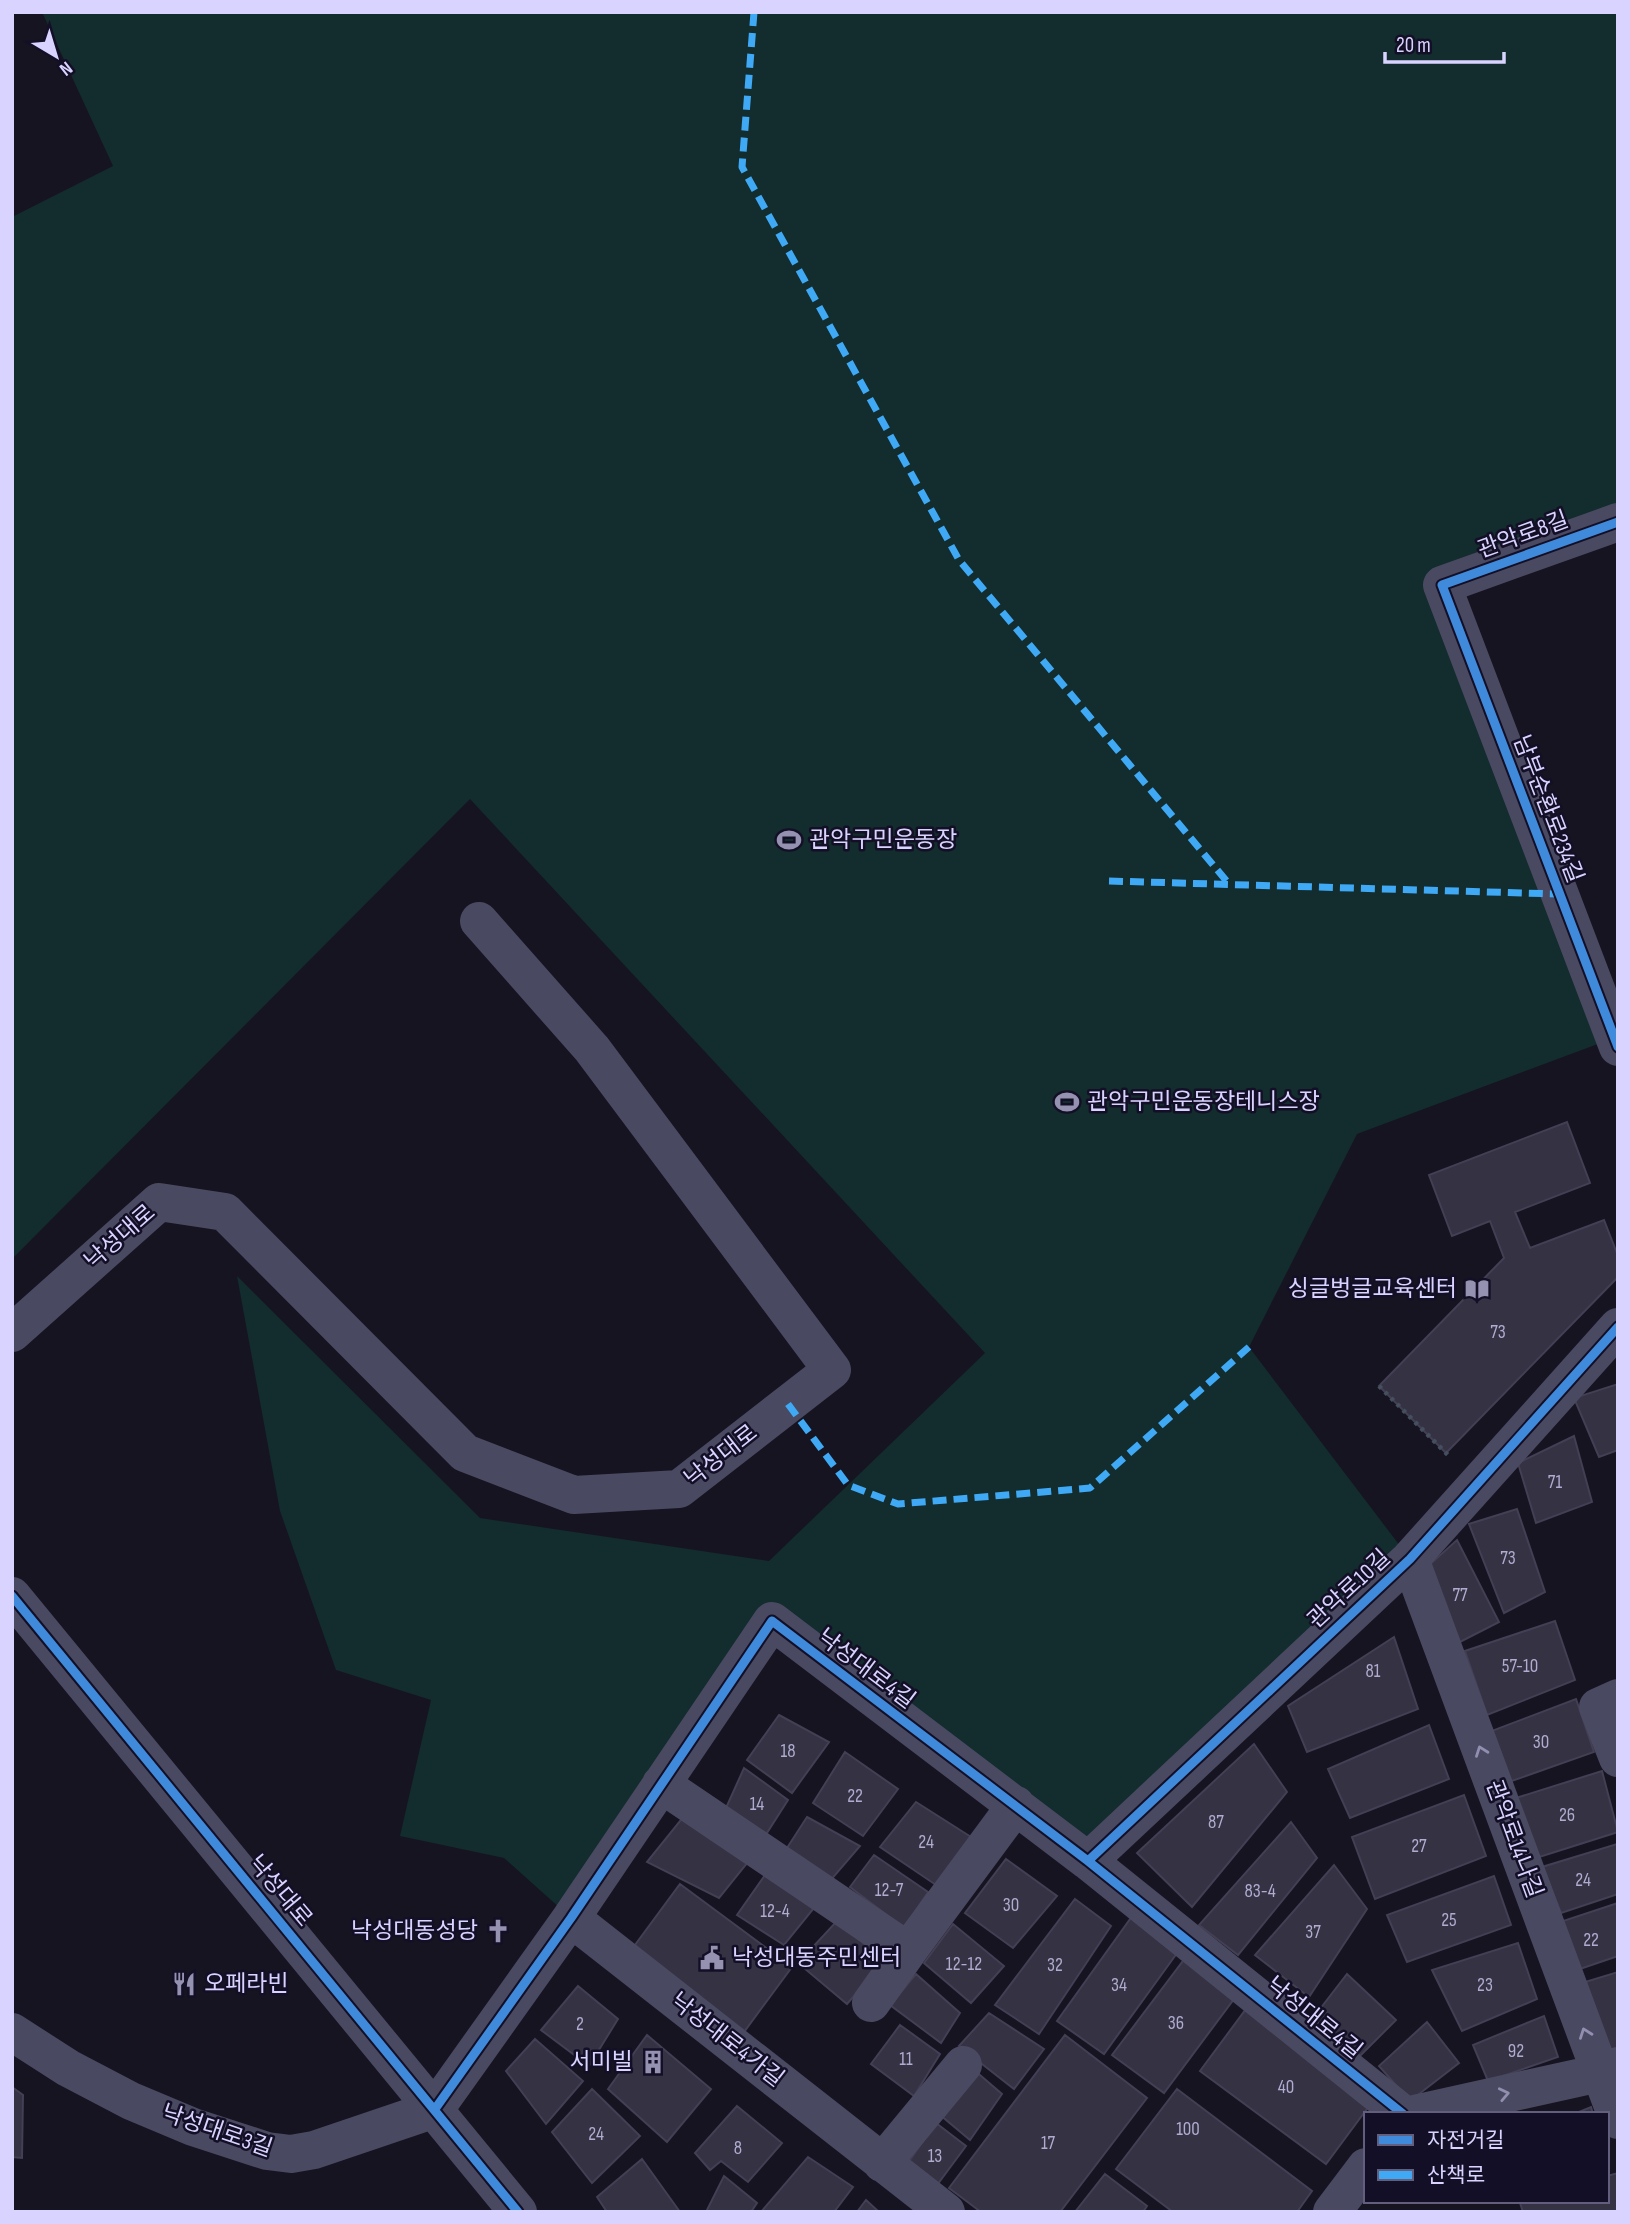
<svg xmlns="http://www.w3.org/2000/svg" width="1630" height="2224" font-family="'Sofia Sans Condensed','Noto Sans KR',sans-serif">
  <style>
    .green { fill: #132c2d }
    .building { fill: #343243; stroke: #433f54; stroke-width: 2 }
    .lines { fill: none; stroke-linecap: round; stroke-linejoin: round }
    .path { stroke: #44505f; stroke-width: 4.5; stroke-dasharray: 3.5 5; stroke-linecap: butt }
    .minor { stroke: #4a4962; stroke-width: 38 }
    .quiet { stroke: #3fa9f5; stroke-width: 7; stroke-dasharray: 14 7; stroke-linecap: butt }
    .cycleway-casing { stroke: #130f26; stroke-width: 13 }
    .cycleway { stroke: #408adc; stroke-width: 9 }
    .oneway { stroke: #928eb0 }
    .labels { text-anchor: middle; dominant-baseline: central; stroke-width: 5; stroke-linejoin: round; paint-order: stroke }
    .number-label { font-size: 19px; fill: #b0acd0 }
    .street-label { font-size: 23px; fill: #d9d4ff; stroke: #130f26 }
    .poi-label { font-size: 23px; fill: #d9d4ff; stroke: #130f26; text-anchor: start }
  </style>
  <rect width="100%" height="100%" fill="#161421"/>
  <path class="green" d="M42,12H1618V522L1442,586L1614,1038L1357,1134L1249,1347L1410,1559L1088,1861L772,1622L571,1918L504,1858L400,1836L431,1700L336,1670L280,1511L237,1276L480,1518L769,1561L985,1353L470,799L12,1259V217L113,166Z"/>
  <path class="building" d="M1567,1122L1590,1183L1515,1212L1530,1248L1604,1220L1618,1256V1277L1446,1453L1379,1386L1504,1258L1490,1221L1452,1236L1429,1175Z
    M1618,1384V1450L1599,1457L1574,1398Z
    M1574,1436L1592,1502L1536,1523L1518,1463Z
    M1517,1509L1545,1592L1504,1613L1469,1524Z
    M1457,1540L1499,1622L1452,1646L1427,1567Z
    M1555,1621L1575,1680L1487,1715L1465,1651Z
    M1394,1637L1418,1709L1307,1752L1288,1706Z
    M1576,1699L1594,1752L1506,1783L1489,1732Z
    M779,1715L829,1742L792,1793L747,1760Z
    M1429,1725L1449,1779L1350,1818L1328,1769Z
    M1254,1744L1287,1792L1192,1907L1137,1853Z
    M845,1752L898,1789L863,1836L813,1803Z
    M744,1768L788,1800L765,1836L726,1808Z
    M1602,1771L1618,1832L1533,1859L1516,1798Z
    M1464,1795L1486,1856L1375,1899L1352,1837Z
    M916,1802L971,1837L936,1885L880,1847Z
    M684,1816L748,1862L719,1898L647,1862Z
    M807,1817L860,1846L830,1881L787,1848Z
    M1291,1822L1317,1858L1238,1955L1199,1925Z
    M1617,1844L1618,1894L1561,1913L1542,1867Z
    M874,1855L928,1892L904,1928L850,1887Z
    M1006,1859L1057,1896L1013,1948L965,1913Z
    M1334,1865L1367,1909L1309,1997L1255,1955Z
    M765,1875L814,1908L784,1945L737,1915Z
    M1494,1876L1511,1925L1407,1962L1387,1915Z
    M680,1884L792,1967L744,2032L632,1949Z
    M1075,1899L1111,1926L1039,2034L995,2005Z
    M1618,1903V1956L1577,1970L1557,1923Z
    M1133,1915L1180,1949L1104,2054L1057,2021Z
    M836,1922L885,1960L847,2004L798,1963Z
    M953,1924L1004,1966L971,2003L924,1963Z
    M1518,1943L1537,1999L1462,2031L1432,1970Z
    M1189,1953L1240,1991L1164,2093L1112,2055Z
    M1618,1972V2053L1604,2058L1582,1983Z
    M916,1974L960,2013L941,2043L890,2005Z
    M1347,1974L1396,2020L1360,2056L1313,2018Z
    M578,1986L618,2019L589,2066L541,2030Z
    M1246,2009L1372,2102L1326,2164L1200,2071Z
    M989,2013L1044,2049L1014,2089L959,2046Z
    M1544,2016L1558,2057L1488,2081L1473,2045Z
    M1427,2022L1459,2063L1410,2101L1379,2066Z
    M900,2025L940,2054L914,2096L871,2064Z
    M647,2035L711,2089L667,2142L608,2089Z
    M1065,2035L1147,2098L1060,2212H981L949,2188Z
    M535,2039L583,2081L546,2124L506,2071Z
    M973,2069L1002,2094L970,2140L939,2114Z
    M12,2087L23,2095L22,2158L12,2157Z
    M592,2089L640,2136L592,2183L552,2132Z
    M1177,2089L1312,2191L1297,2212H1173L1116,2169Z
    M737,2106L782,2143L748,2182L721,2161L710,2170L695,2153Z
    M1591,2107L1593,2114H1574Z
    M936,2123L966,2146L934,2189L905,2167Z
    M808,2157L853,2187L834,2212H761Z
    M642,2159L680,2212H607L597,2197Z
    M1618,2173V2212H1523L1520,2203L1527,2201H1607V2176Z
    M1105,2174L1147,2206L1143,2212H1075Z
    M724,2176L757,2203L751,2212H706Z
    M866,2200L879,2212H857Z"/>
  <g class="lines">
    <path class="path" d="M1379,1386L1450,1457"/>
    <path class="minor" d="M1618,522L1442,585L1618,1047
      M12,1333L159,1202L225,1212L465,1453L574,1495L679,1489L832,1370L592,1049L479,921
      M1410,1559L1618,2120
      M12,1596L518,2212
      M1618,1698L1598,1707L1618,1758
      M661,1784L908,1951L1016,1805
      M1088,1861L1410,1559L1618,1327
      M571,1918L946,2212
      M871,2003L908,1951
      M12,2032L68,2068L131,2101L193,2127L267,2151L291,2154L314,2150L435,2109
      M435,2109L571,1918L772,1621L1088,1861L1403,2114
      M1414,2114L1600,2073L1618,2066
      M882,2163L963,2065
      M1332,2212L1366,2167"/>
    <path class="quiet" d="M754,12L742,167L959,560L1229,884
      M1109,881L1559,894
      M788,1404L848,1485L898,1504L1090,1488L1249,1347"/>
    <g class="cycleway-casing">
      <path id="cycleway" d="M1618,522L1442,585L1618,1047
        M12,1596L518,2212
        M1088,1861L1410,1559L1618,1327
        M435,2109L571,1918L772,1621L1088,1861L1403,2114"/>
    </g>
    <use href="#cycleway" class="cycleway"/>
  </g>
  <defs><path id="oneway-chevron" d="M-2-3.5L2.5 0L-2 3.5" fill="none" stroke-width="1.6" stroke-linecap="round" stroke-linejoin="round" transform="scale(1.75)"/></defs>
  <g class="oneway">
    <use href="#oneway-chevron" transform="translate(1481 1751) rotate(-110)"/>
    <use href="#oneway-chevron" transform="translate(1585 2033) rotate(-110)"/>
    <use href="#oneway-chevron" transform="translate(1504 2094) rotate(-12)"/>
  </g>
  <defs>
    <g id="stadium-bare" transform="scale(1.89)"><path d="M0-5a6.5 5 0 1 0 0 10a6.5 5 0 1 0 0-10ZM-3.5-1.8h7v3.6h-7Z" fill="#9591b1" stroke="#130f26" stroke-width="2.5" paint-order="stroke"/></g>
    <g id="library-bare" transform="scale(1.89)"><path d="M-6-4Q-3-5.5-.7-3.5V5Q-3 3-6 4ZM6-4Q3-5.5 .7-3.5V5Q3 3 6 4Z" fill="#9591b1" stroke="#130f26" stroke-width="2.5" paint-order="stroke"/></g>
    <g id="church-bare" transform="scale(1.89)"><path d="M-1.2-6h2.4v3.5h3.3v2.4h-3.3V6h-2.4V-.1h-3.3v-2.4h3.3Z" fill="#9591b1" stroke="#130f26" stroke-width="2.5" paint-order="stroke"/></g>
    <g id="civic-bare" transform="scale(1.89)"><path d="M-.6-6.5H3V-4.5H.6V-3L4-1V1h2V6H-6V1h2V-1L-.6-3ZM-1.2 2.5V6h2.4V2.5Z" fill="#9591b1" stroke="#130f26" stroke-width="2.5" paint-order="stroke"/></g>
    <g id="restaurant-bare" transform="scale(1.89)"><path d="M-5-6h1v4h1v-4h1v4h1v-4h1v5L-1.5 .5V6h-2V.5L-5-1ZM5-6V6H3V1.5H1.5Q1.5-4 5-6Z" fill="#9591b1" stroke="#130f26" stroke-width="2.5" paint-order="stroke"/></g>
    <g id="building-bare" transform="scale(1.89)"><path d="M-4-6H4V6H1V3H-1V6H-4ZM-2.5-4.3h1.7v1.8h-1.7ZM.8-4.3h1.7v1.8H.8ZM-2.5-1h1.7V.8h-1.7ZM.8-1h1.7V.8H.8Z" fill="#9591b1" stroke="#130f26" stroke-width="2.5" paint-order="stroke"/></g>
  </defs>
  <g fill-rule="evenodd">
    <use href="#stadium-bare" x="789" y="840"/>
    <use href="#stadium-bare" x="1067" y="1102"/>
    <use href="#library-bare" x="1477" y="1289"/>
    <use href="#church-bare" x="498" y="1931"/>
    <use href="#civic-bare" x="712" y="1958"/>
    <use href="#restaurant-bare" x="184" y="1984"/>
    <use href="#building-bare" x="653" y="2062"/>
  </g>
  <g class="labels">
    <g class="number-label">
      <text x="1498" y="1332">73</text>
      <text x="1555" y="1482">71</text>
      <text x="1508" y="1558">73</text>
      <text x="1460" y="1595">77</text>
      <text x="1520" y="1666">57-10</text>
      <text x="1373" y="1671">81</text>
      <text x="1541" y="1742">30</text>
      <text x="788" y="1751">18</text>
      <text x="855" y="1796">22</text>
      <text x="757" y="1804">14</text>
      <text x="1567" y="1815">26</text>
      <text x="1216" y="1822">87</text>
      <text x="926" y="1842">24</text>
      <text x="1419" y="1846">27</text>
      <text x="1583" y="1880">24</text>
      <text x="889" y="1890">12-7</text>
      <text x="1260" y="1891">83-4</text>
      <text x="1011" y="1905">30</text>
      <text x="775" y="1911">12-4</text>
      <text x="1449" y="1920">25</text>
      <text x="1313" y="1932">37</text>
      <text x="1591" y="1940">22</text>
      <text x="964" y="1964">12-12</text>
      <text x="1055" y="1965">32</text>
      <text x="1119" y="1985">34</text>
      <text x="1485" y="1985">23</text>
      <text x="1176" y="2023">36</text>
      <text x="580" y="2024">2</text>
      <text x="1516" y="2051">92</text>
      <text x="906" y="2059">11</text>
      <text x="1286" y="2087">40</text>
      <text x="1188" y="2129">100</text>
      <text x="596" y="2134">24</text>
      <text x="1048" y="2143">17</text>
      <text x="738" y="2148">8</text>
      <text x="935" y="2156">13</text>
    </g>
    <g class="street-label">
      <text transform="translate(1523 535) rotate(-20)">관악로8길</text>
      <text transform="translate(1548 809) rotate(69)">남부순환로234길</text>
      <text transform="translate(120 1237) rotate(-41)">낙성대로</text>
      <text transform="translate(721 1456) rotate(-38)">낙성대로</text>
      <text transform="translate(1349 1589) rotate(-43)">관악로10길</text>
      <text transform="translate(866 1669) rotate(37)">낙성대로4길</text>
      <text transform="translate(1514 1839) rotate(70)">관악로14나길</text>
      <text transform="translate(280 1891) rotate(50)">낙성대로</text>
      <text transform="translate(1314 2018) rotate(39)">낙성대로4길</text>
      <text transform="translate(727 2040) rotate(38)">낙성대로4가길</text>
      <text transform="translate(217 2131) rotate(19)">낙성대로3길</text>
    </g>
    <g class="poi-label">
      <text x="809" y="840">관악구민운동장</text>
      <text x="1087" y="1102">관악구민운동장테니스장</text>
      <text x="1457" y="1289" text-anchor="end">싱글벙글교육센터</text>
      <text x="478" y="1931" text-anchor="end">낙성대동성당</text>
      <text x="732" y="1958">낙성대동주민센터</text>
      <text x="204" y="1984">오페라빈</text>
      <text x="633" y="2062" text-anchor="end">서미빌</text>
    </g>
  </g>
  <rect width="1630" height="2224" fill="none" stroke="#d9d4ff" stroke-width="28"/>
  <rect x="1364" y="2112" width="245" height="91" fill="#130f26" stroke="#625e7d" stroke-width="2"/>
  <rect x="1378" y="2135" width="35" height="10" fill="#408adc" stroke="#625e7d" stroke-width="2"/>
  <text x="1427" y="2147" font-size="21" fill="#d9d4ff">자전거길</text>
  <rect x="1378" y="2170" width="35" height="10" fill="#3fa9f5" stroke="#625e7d" stroke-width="2"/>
  <text x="1427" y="2182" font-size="21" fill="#d9d4ff">산책로</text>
  <g transform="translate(56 56) rotate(142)" stroke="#130f26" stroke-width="5" paint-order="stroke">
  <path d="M0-5L12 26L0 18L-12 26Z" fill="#d9d4ff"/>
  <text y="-10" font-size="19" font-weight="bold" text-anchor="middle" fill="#d9d4ff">N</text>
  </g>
  <path d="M1385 52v10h119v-10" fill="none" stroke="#d9d4ff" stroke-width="3.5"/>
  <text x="1396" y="52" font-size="21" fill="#d9d4ff" stroke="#130f26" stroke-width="5" paint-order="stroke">20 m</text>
</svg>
